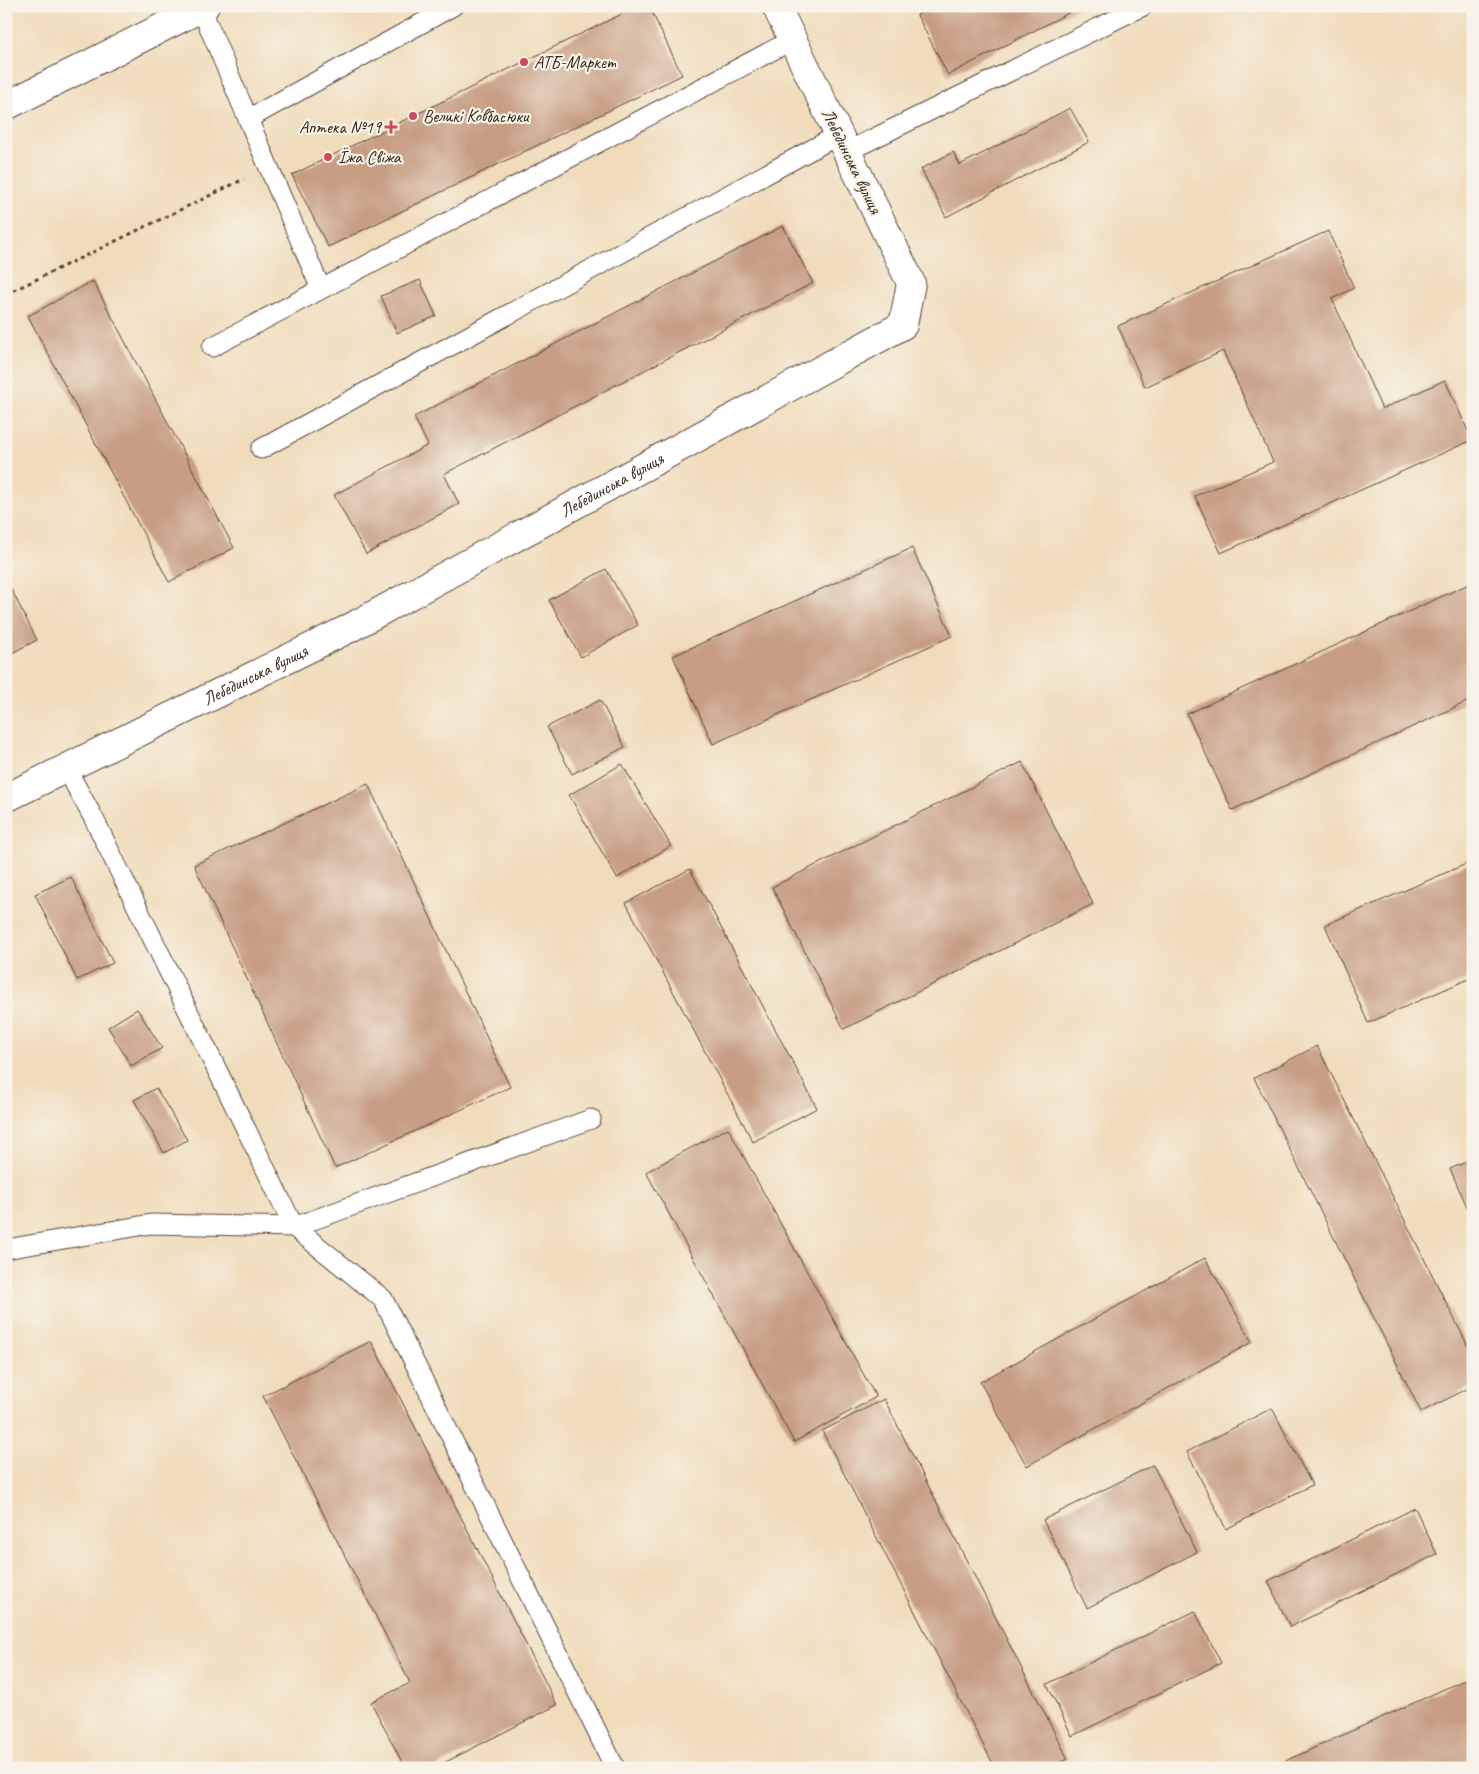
<svg xmlns="http://www.w3.org/2000/svg" width="1479" height="1774" font-family="Caveat,sans-serif">
  <style>
    .building { fill: #c79e83 }
    .lines { fill: none; stroke-linecap: round; stroke-linejoin: round }
    .service-casing { stroke: #564536; stroke-width: 21 }
    .minor-casing { stroke: #564536; stroke-width: 30 }
    .secondary-casing { stroke: #564536; stroke-width: 30 }
    .path { stroke: #564536; stroke-width: 3; stroke-dasharray: 4 4; stroke-linecap: butt }
    .service { stroke: #fff; stroke-width: 19 }
    .minor { stroke: #fff; stroke-width: 28 }
    .secondary { stroke: #fff; stroke-width: 28 }
    .poi-dot { fill: #d1495b; stroke: #f7f3e8; stroke-width: 2 }
    .labels { text-anchor: middle; dominant-baseline: central; stroke-width: 4.5; stroke-linejoin: round; paint-order: stroke }
    .poi-label { font-size: 18px; fill: #3b2a1e; stroke: #f7f3e8; text-anchor: start }
    .street-label { font-size: 18px; fill: #3b2a1e; stroke: #f7f3e8 }
  </style>
  <rect width="100%" height="100%" fill="#f7f3e8"/>
  <filter id="ink" filterUnits="userSpaceOnUse"><feTurbulence type="fractalNoise" baseFrequency=".02" numOctaves="2"/><feDisplacementMap in="SourceGraphic" scale="10" xChannelSelector="R" yChannelSelector="G"/><feConvolveMatrix kernelMatrix="1 2 1 2 8 2 1 2 1" color-interpolation-filters="sRGB"/></filter>
  <filter id="wash" filterUnits="userSpaceOnUse"><feTurbulence type="fractalNoise" baseFrequency=".0096" numOctaves="4" result="noise"/><feDisplacementMap in="SourceGraphic" scale="20" xChannelSelector="R" yChannelSelector="G"/><feGaussianBlur stdDeviation="1.12" result="paint"/><feColorMatrix in="noise" values="0 0 0 0 0 0 0 0 0 0 0 0 0 0 0 0 0 1.4 0 .05"/><feComposite in="paint" operator="in"/></filter>
  <g filter="url(#wash)">
    <rect width="100%" height="100%" fill="#f0dcbb"/>
    <g id="blocks">
      <path class="building" d="M638,6H649L682,75L328,247L292,175Z
        M934,6H1082L948,75L917,15Z
        M1070,108L1089,142L946,217L921,169L953,152L960,165Z
        M783,226L813,283L444,474L459,504L366,554L334,495L428,445L414,417Z
        M1328,231L1354,288L1332,299L1382,409L1445,380L1472,440L1221,553L1195,496L1273,462L1223,351L1145,387L1118,326Z
        M420,280L436,316L397,333L381,296Z
        M93,281L234,548L169,582L28,316Z
        M912,548L952,636L713,744L673,656Z
        M606,569L638,625L581,657L549,600Z
        M6,579L37,640L6,656Z
        M1473,582V699L1232,810L1187,714Z
        M600,700L625,747L572,774L547,727Z
        M1022,762L1093,904L844,1029L772,887Z
        M622,764L671,846L617,878L569,795Z
        M368,784L510,1087L335,1168L194,865Z
        M1473,861V977L1368,1023L1325,925Z
        M690,869L817,1108L753,1142L626,903Z
        M71,877L113,963L77,980L35,894Z
        M137,1009L162,1048L131,1066L108,1027Z
        M1317,1046L1473,1356V1386L1421,1412L1254,1078Z
        M156,1088L187,1140L164,1153L134,1100Z
        M728,1128L876,1397L794,1442L646,1172Z
        M1473,1159V1220L1450,1169Z
        M1205,1258L1252,1342L1027,1466L980,1382Z
        M371,1341L557,1705L434,1768H405L371,1702L410,1683L263,1396Z
        M884,1399L1068,1759L1050,1768H995L822,1431Z
        M1272,1408L1312,1485L1226,1529L1187,1452Z
        M1153,1465L1197,1552L1087,1608L1043,1520Z
        M1415,1508L1437,1554L1290,1627L1268,1581Z
        M1195,1611L1221,1663L1072,1736L1047,1684Z
        M1473,1676V1768H1270Z"/>
    </g>
  </g>
  <g filter="url(#ink)">
    <use href="#blocks" fill-opacity="0" stroke="#564536" stroke-width="1"/>
    <g class="lines">
      <g class="service-casing">
        <path id="service" d="M201,8L248,119L453,6
          M248,119L321,289
          M848,151L1143,6
          M212,347L792,40
          M261,449L840,134
          M66,768L94,819L294,1227L383,1299L615,1768
          M6,1249L151,1224L294,1227L591,1119"/>
      </g>
      <g class="minor-casing">
        <g id="minor">
          <path id="s1" d="M6,798L348,629L903,325L911,283L776,6"/>
        </g>
      </g>
      <g class="secondary-casing">
        <path id="secondary" d="M6,106L205,6"/>
      </g>
      <path class="path" d="M6,294L244,179"/>
      <use href="#service" class="service"/>
      <use href="#minor" class="minor"/>
      <use href="#secondary" class="secondary"/>
    </g>
  </g>
  <g class="poi-dot">
    <circle cx="524" cy="62" r="5"/>
    <circle cx="413" cy="116" r="5"/>
    <path d="M388.5 119.5h5v5h5v5h-5v5h-5v-5h-5v-5h5z"/>
    <circle cx="328" cy="157" r="5"/>
  </g>
  <g class="labels">
    <g class="poi-label">
      <text x="534" y="62">АТБ-Маркет</text>
      <text x="423" y="116">Великі Ковбасюки</text>
      <text x="381" y="127" text-anchor="end">Аптека №19</text>
      <text x="338" y="157">Їжа Свіжа</text>
    </g>
    <g class="street-label">
      <text transform="translate(852 161) rotate(64)">Лебединська вулиця</text>
      <text stroke="none"><textPath href="#s1" startOffset="682">Лебединська вулиця</textPath></text>
      <text stroke="none"><textPath href="#s1" startOffset="278">Лебединська вулиця</textPath></text>
    </g>
  </g>
  <rect width="1479" height="1774" fill="none" stroke="#f7f3e8" stroke-width="25"/>
</svg>
